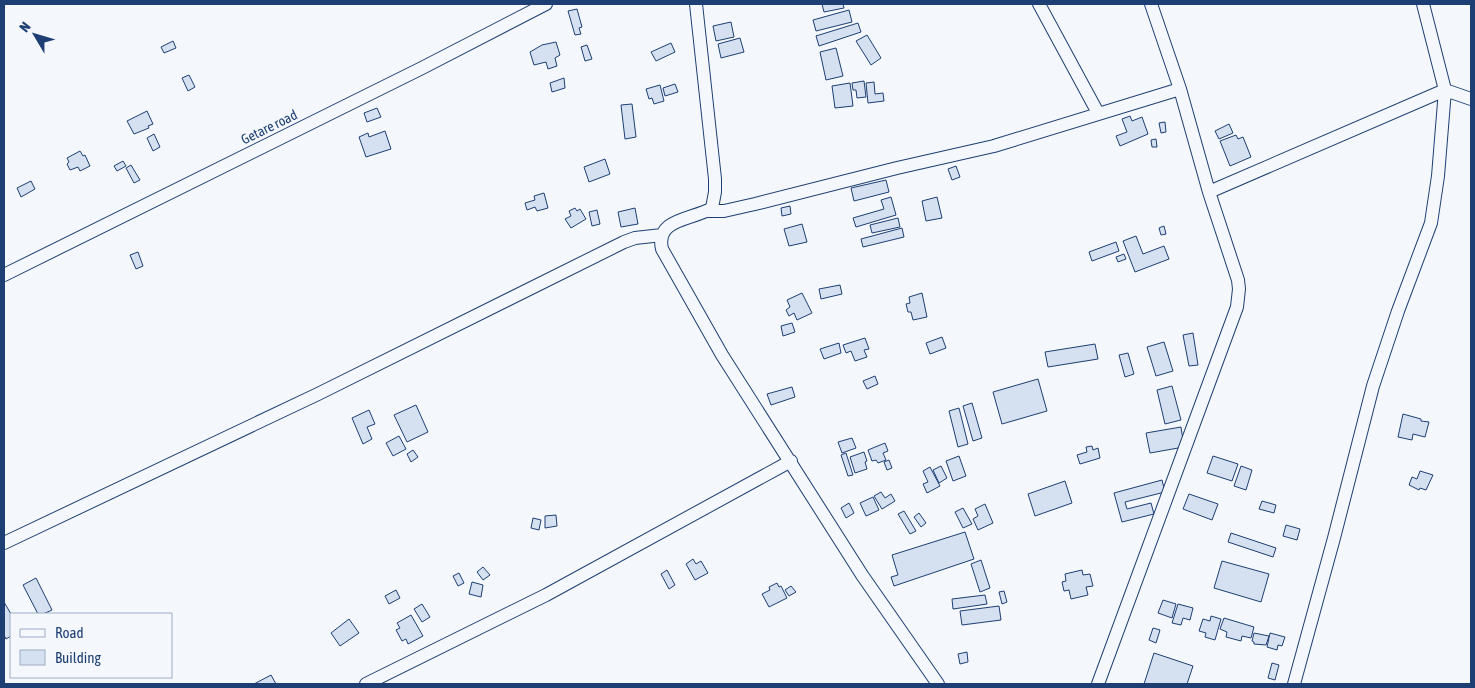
<svg xmlns="http://www.w3.org/2000/svg" width="1475" height="688" font-family="'Asap Condensed',sans-serif">
  <style>
    .building { fill: #d5e0f0; stroke: #1d3f73 }
    .lines { fill: none; stroke-linecap: round; stroke-linejoin: round }
    .minor-casing { stroke: #1d3f73; stroke-width: 14 }
    .minor { stroke: #f4f7fb; stroke-width: 12 }
    .labels { text-anchor: middle; dominant-baseline: central; stroke-width: 4; stroke-linejoin: round; paint-order: stroke }
    .street-label { font-size: 14px; fill: #1d3f73; stroke: #f4f7fb }
  </style>
  <rect width="100%" height="100%" fill="#f4f7fb"/>
  <path class="building" d="M822,4H843L844,8L824,12Z
    M577,9L582,27L579,28L581,34L575,35L568,11Z
    M849,10L852,22L816,31L813,20Z
    M731,22L734,37L716,41L713,26Z
    M858,23L861,32L819,46L816,36Z
    M867,35L881,58L871,65L856,41Z
    M740,38L744,52L721,58L718,44Z
    M173,41L176,48L164,53L161,47Z
    M556,42L560,55L555,58L557,66L548,69L546,62L534,65L530,52L542,45Z
    M671,43L675,52L656,61L651,52Z
    M587,45L592,59L585,61L581,47Z
    M836,48L843,76L826,80L820,52Z
    M189,75L195,87L188,91L182,78Z
    M564,78L565,88L552,92L550,83Z
    M864,81L866,97L857,98L856,90H853L852,83Z
    M874,82L875,94L883,93L884,101L868,103L866,83Z
    M850,83L853,106L835,108L832,86Z
    M675,84L678,92L665,96L663,88Z
    M660,85L664,101L654,104L652,98L649,99L646,89Z
    M632,104L636,137L625,139L621,105Z
    M377,108L381,117L367,122L364,113Z
    M147,111L153,124L148,126L149,128L134,134L127,121Z
    M1130,116L1132,121L1142,117L1148,134L1120,146L1116,136L1127,132L1122,119Z
    M1165,122L1166,132L1161,133L1159,123Z
    M1229,124L1233,133L1219,139L1215,131Z
    M385,131L391,149L366,157L359,137L368,133L369,137Z
    M154,134L160,147L153,151L147,138Z
    M1236,135L1238,139L1243,137L1251,157L1230,166L1220,141Z
    M1156,139L1157,147H1152L1151,140Z
    M80,151L83,156L85,155L90,166L80,171L78,167L70,170L67,164L69,162L67,158Z
    M605,159L610,174L589,182L584,167Z
    M123,161L126,166L117,171L114,166Z
    M131,165L140,180L134,183L126,168Z
    M956,166L960,177L952,180L948,169Z
    M886,180L889,192L854,201L851,188Z
    M31,181L35,189L21,197L17,188Z
    M544,193L548,208L537,211L535,207L527,210L525,203L535,200L534,196Z
    M891,197L896,215L856,227L853,218L884,209L881,200Z
    M937,197L942,218L926,221L922,201Z
    M790,206L791,214L782,216L781,208Z
    M575,208L577,211L580,209L586,219L571,228L565,219L571,216L569,211Z
    M635,208L638,224L621,227L618,212Z
    M597,210L600,224L592,226L589,212Z
    M898,218L900,227L872,233L870,225Z
    M802,224L807,242L789,246L784,229Z
    M1164,226L1166,234L1161,235L1159,228Z
    M902,228L904,237L863,247L861,239Z
    M1136,236L1143,254L1164,246L1169,259L1135,272L1123,241Z
    M1116,242L1119,251L1092,261L1089,252Z
    M138,252L143,266L136,269L130,255Z
    M1124,254L1126,259L1118,262L1116,257Z
    M840,285L842,294L821,299L819,289Z
    M802,293L812,313L797,320L794,313L789,316L786,310L790,307L787,300Z
    M922,293L927,317L913,320L911,312H908L906,304L910,303L909,297Z
    M792,323L795,332L783,336L781,326Z
    M1193,333L1198,365L1189,366L1183,335Z
    M942,337L946,348L930,354L926,343Z
    M865,338L869,349L864,350L867,357L855,361L851,351L846,353L843,345Z
    M1164,342L1173,371L1156,376L1147,347Z
    M839,343L841,353L824,359L820,349Z
    M1095,344L1098,359L1048,367L1045,352Z
    M1128,353L1134,374L1125,377L1119,355Z
    M875,376L878,384L867,389L863,381Z
    M1038,379L1047,411L1002,424L993,392Z
    M1172,386L1181,420L1165,424L1157,390Z
    M792,387L795,397L771,405L767,394Z
    M972,403L982,438L973,441L963,406Z
    M416,405L428,432L407,442L394,415Z
    M959,408L968,444L958,447L949,411Z
    M369,410L375,424L367,427L372,439L363,444L352,418Z
    M1403,414L1421,419V421L1429,422L1425,437L1413,434L1412,440L1398,437Z
    M1181,427L1184,447L1150,453L1146,433Z
    M399,436L406,449L393,456L386,443Z
    M852,438L856,448L842,453L838,442Z
    M885,443L888,451L883,453L886,460L878,463L876,460L872,461L868,450Z
    M1092,446L1093,450L1098,448L1100,458L1080,464L1077,455L1087,452L1086,447Z
    M413,450L418,457L411,462L407,454Z
    M864,452L867,461L865,462L867,469L855,473L850,457Z
    M846,453L853,475L848,476L841,455Z
    M959,456L966,476L953,481L946,461Z
    M1213,456L1238,464L1232,481L1207,473Z
    M889,460L892,468L887,470L884,462Z
    M941,466L947,478L939,483L933,470Z
    M1241,466L1252,470L1246,490L1234,486Z
    M930,467L940,486L927,493L923,484L928,482L923,471Z
    M1420,471L1433,475L1426,490L1420,488L1419,490L1409,485L1412,477L1417,479Z
    M1162,480L1165,492L1125,502L1127,509L1151,503L1154,514L1122,522L1114,493Z
    M1065,481L1072,503L1035,516L1028,494Z
    M881,492L885,498L891,494L895,501L882,509L874,496Z
    M1189,494L1218,504L1212,520L1183,509Z
    M873,497L879,510L866,516L860,503Z
    M1262,501L1276,505L1274,513L1259,509Z
    M849,503L854,513L846,518L841,508Z
    M985,504L993,523L978,530L973,519L978,516L975,509Z
    M963,508L972,524L963,528L955,512Z
    M904,511L916,531L910,534L898,514Z
    M919,513L926,523L921,527L914,517Z
    M556,515L557,526L545,528V516Z
    M533,518L541,520L539,530L531,528Z
    M1286,525L1300,529L1297,540L1283,536Z
    M965,532L974,559L894,586L891,577L898,575L892,555Z
    M1231,533L1276,548L1273,557L1228,542Z
    M693,559L696,564L701,561L708,573L695,580L686,564Z
    M981,560L990,588L980,592L971,564Z
    M1222,561L1269,574L1261,602L1214,588Z
    M483,567L490,575L483,580L477,572Z
    M667,570L675,585L669,589L661,574Z
    M1082,570L1083,575L1090,574L1093,586L1086,587L1088,595L1071,599L1069,590L1064,591L1062,582L1066,581L1065,574Z
    M459,573L464,583L458,586L453,576Z
    M36,578L52,610L43,614H38L23,585Z
    M472,582L483,585L481,597L469,594Z
    M777,583L779,587L781,586L787,598L769,607L762,594L770,590L769,587Z
    M791,586L796,592L789,596L785,590Z
    M396,590L400,598L389,604L385,596Z
    M1004,591L1007,602L1002,604L999,592Z
    M985,595L987,604L953,609L952,599Z
    M1163,600L1176,604L1172,618L1158,613Z
    M4,602L11,614V636L6,639L4,635Z
    M422,604L430,617L422,622L414,609Z
    M1178,604L1193,608L1190,620L1183,618L1181,625L1172,623Z
    M999,606L1001,620L962,625L960,611Z
    M411,615L423,636L408,644L406,639L402,641L396,630L400,628L397,623Z
    M1211,616L1221,619L1215,640L1205,637L1206,633L1199,631L1203,619L1210,621Z
    M1224,618L1254,627L1251,638L1242,636L1241,641L1226,637L1227,632L1220,629Z
    M349,619L359,633L340,646L331,633Z
    M1153,628L1160,630L1156,643L1149,640Z
    M1254,633L1269,636L1266,645L1254,644V642L1252,641Z
    M1270,633L1285,637L1282,646L1278,645L1277,650L1267,647Z
    M967,652L968,662L960,664L958,654Z
    M1154,653L1193,666L1187,684H1144Z
    M1272,663L1279,665L1275,680L1268,678Z
    M271,675L276,684H254Z"/>
  <g class="lines">
    <g class="minor-casing">
      <path id="minor" d="M696,4L715,179V192L712,208C693,220 655,218 662,249L722,355L862,575L938,684
        M1039,4L1098,113
        M1209,192L1445,90L1471,99
        M706,211H724L755,204L897,168L994,146L1180,89
        M4,275L422,68L546,4
        M4,543L318,394L624,242L635,238L662,235
        M366,684L546,595L791,461
        M1098,684L1237,307L1239,289L1238,280L1209,192L1180,89L1151,4
        M1294,684L1334,538L1373,386L1398,311L1431,223L1438,176L1445,90L1423,4"/>
    </g>
    <use href="#minor" class="minor"/>
  </g>
  <g class="labels">
    <g class="street-label">
      <text transform="translate(269 127) rotate(-26)">Getare road</text>
    </g>
  </g>
  <rect width="1475" height="688" fill="none" stroke="#1d3f73" stroke-width="10"/>
  <rect x="10" y="613" width="162" height="65" fill="#f4f7fb" stroke="#9eadc5"/>
  <rect x="20" y="629" width="25" height="8" fill="#f4f7fb" stroke="#9eadc5"/>
  <text x="55" y="638" font-size="15" fill="#1d3f73">Road</text>
  <rect x="20" y="650" width="25" height="15" fill="#d5e0f0" stroke="#9eadc5"/>
  <text x="55" y="663" font-size="15" fill="#1d3f73">Building</text>
  <g transform="translate(35 35) rotate(308)" stroke="#f4f7fb" stroke-width="4" paint-order="stroke">
  <path d="M0-4L9 19L0 12L-9 19Z" fill="#1d3f73"/>
  <text y="-8" font-size="14" font-weight="bold" text-anchor="middle" fill="#1d3f73">N</text>
  </g>
</svg>
